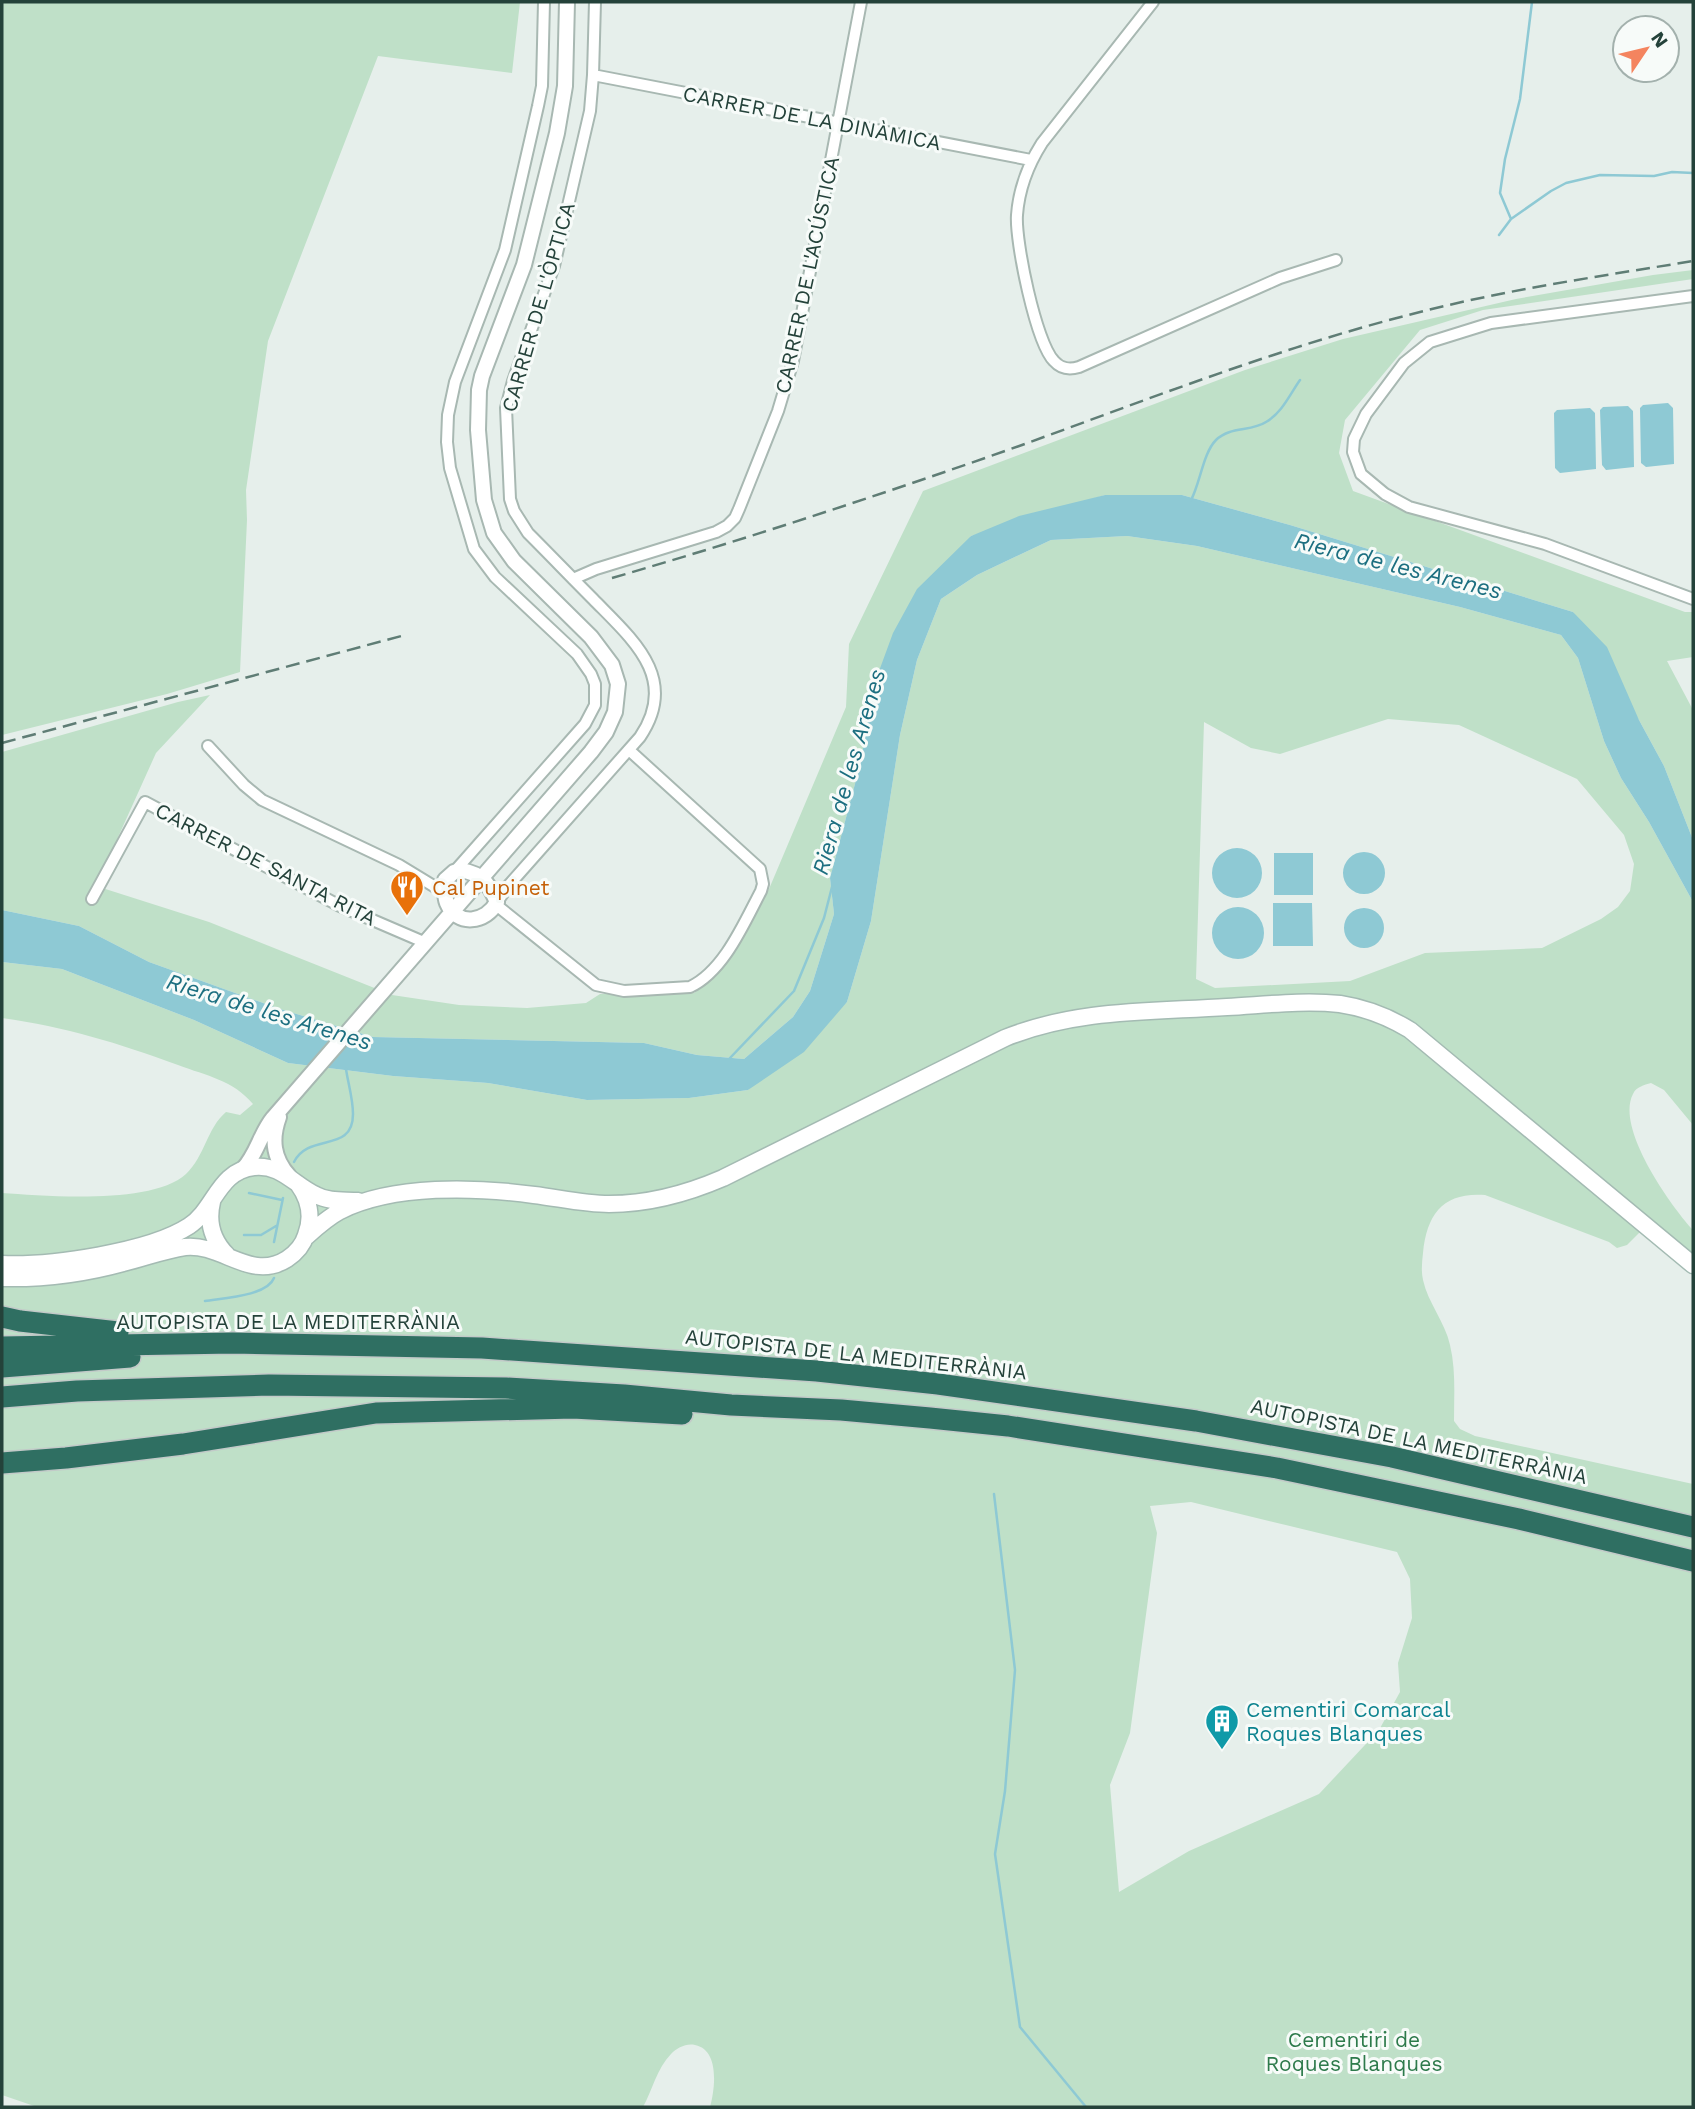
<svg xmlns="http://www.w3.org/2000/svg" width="1695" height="2109" font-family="'Work Sans',sans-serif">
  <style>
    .green { fill: #bfe0c8; fill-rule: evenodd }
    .water { fill: #8ec9d4 }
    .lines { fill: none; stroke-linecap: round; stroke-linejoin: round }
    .stream { stroke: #8ec9d4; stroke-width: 2.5 }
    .minor-casing { stroke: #a8b8b2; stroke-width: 14 }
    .tertiary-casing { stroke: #a8b8b2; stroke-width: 18 }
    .secondary-casing { stroke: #a4bbb3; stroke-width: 19 }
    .motorway-casing { stroke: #c2cac8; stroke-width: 24 }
    .minor { stroke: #fff; stroke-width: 10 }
    .tertiary { stroke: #fff; stroke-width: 14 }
    .secondary { stroke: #fff; stroke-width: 16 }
    .motorway { stroke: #2f6f62; stroke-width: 21 }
    .rail { stroke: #5f7d75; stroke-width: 2.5; stroke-dasharray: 14 7; stroke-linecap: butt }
    .labels { text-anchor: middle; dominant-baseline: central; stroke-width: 6; stroke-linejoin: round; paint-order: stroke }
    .street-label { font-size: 21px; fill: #24423a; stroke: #f7fbf9 }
    .food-label { font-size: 21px; fill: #c56008; stroke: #f7fbf9; text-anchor: start }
    .culture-label { font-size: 21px; fill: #0d838f; stroke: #f7fbf9; text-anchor: start }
    .park-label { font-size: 21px; fill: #2d7a4b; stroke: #f7fbf9 }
    .water-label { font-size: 23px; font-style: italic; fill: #1c6f80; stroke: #f7fbf9 }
  </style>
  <rect width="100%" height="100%" fill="#e6efeb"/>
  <path class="green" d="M2,2H520L512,73L378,56L268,341L246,490L247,520L240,672L167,694L2,735Z
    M1693,270V279L1483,310L1420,330L1345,420L1339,453L1353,491L1685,612H1693V657L1667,661L1693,710V840L1664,766L1639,720L1573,612L1290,525L1182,495H1105L971,536L875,682L860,765L830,878L834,914L810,991L793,1017L744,1059L697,1055L644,1043L373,1037L280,1009L149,962L79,926L2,910V752L178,702L210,695L156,753L96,886L209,922L392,995L459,1005L527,1008L586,1003L600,994L694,993L705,985L730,957L769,889L846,707L849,644L923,491L1245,370L1343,339L1516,299L1653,275Z
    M1127,536L1197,546L1460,607L1561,635L1578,658L1604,741L1621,778L1649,822L1693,902V1125L1664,1090L1651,1083C1644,1085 1636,1087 1633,1094C1615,1128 1671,1206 1693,1230V1272L1643,1229L1627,1245L1617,1248L1609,1242L1485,1195C1444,1192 1427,1213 1423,1253C1422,1262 1421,1271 1423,1280C1428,1303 1445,1322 1450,1345C1456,1370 1454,1396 1454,1421L1460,1429L1475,1436L1693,1484V2107H710C715,2089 720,2050 695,2045C686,2043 677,2048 671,2054C657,2068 652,2091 643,2107H37L2,2095V1193C47,1196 152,1205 186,1174C205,1156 207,1128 226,1112L240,1115L253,1104C233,1080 207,1076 178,1065C118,1043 66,1027 2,1018V962L62,969L194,1020L288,1063L393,1076L488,1083L587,1100L689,1098L748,1090L847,1002L871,921L900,735L917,660L941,599L977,575L1051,540ZM1388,719L1459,725L1577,779L1624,835L1634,864L1630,891L1618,907L1601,919L1542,948L1425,953L1350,981L1215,988L1196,979L1204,722L1251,748L1280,754ZM1191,1502L1397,1552L1410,1579L1412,1618L1398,1663L1400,1692L1379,1730L1319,1794L1189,1851L1119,1892L1110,1785L1130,1733L1157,1533L1150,1506Z"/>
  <path class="water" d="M1668,403L1673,408L1674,464L1646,467L1641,463L1640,408L1643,405Z
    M1628,406L1633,411L1634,467L1606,470L1602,465L1600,410L1603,407Z
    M1590,408L1595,413L1596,469L1560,473L1555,468L1554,413L1557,410Z
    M1105,495H1182L1290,525L1573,612L1607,647L1639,720L1664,766L1693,840V902L1649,822L1621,778L1604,741L1578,658L1561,635L1460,607L1197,546L1127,536L1051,540L977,575L941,599L917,660L900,735L871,921L847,1002L804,1052L748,1090L689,1098L587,1100L488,1083L393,1076L288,1063L194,1020L62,969L2,962V910L79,926L149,962L280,1009L373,1037L644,1043L697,1055L744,1059L793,1017L810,991L834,914L830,878L860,765L875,682L893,633L917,589L971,536L1019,516Z
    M1212 873a25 25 0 1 1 50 0a25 25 0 1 1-50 0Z
    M1343 873a21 21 0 1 1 42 0a21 21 0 1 1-42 0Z
    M1274,853H1313V895H1274Z
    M1273,903H1312L1313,946H1273Z
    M1212 933a26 26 0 1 1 52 0a26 26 0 1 1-52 0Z
    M1344 928a20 20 0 1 1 40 0a20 20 0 1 1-40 0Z"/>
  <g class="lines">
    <path class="stream" d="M1511,219L1500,193L1505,159L1520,99L1532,2
      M1499,235L1511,219L1551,191L1566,183L1600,175L1654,176L1672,172L1693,173
      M1191,500C1200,484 1203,453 1216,440C1230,426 1251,432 1266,422C1282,413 1290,394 1300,380
      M730,1058L794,991L824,918L832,887
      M294,1162C309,1132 353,1154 353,1114C353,1099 348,1083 346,1069
      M249,1193L282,1200
      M244,1235H261L276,1226
      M274,1242L283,1198
      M205,1301C223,1298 267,1296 274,1278
      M994,1494L1015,1670L1005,1791L995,1854L1020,2027L1086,2107"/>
    <g class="minor-casing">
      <path id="minor" d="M1153,2L1042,143C1028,165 1019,188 1017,215C1015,241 1036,343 1054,361C1061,369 1069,370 1079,367L1280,278L1336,260
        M593,75L1031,160
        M1693,296L1491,323L1430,342L1404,363L1366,414L1354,439L1353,452L1361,474L1385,494L1409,507L1545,544L1693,599
        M573,579L596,569L716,532L727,526L735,518L739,509L778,411L793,361L861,2
        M208,746L244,785L262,800L399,865L445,893
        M454,872L585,724L595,705V684L591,674L577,654L495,577L474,549L450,468L447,442L448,415L455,382L505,250L538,106L542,86L544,2
        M92,899L145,802L340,906L426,943
        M497,902L509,885L640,737C680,678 632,639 593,599C571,577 550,555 528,533L514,511L510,499L506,408L513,381L554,266L590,111L593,75L595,2
        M495,904L596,985L624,991L690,987C724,971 744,923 761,891L763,884L760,869L629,750"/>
    </g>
    <g class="tertiary-casing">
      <path id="tertiary" d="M461,870C482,874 488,882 497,902C486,923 457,927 447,903C444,896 445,888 445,880L454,872Z
        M279,1117C271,1139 273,1158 289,1176
        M243,1169C257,1154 260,1134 273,1118L591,752L606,732L615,712L618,684L612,665L591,637L514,561L494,533L484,500L478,430L479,390L482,376L524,265L557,133L565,86L567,2"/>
    </g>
    <g class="secondary-casing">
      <path id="secondary" d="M212,1202C207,1223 212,1240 227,1255
        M306,1237C316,1228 327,1218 340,1211C394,1184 476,1187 534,1195C559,1198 584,1204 609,1204C649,1204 686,1194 723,1178L1005,1038C1077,1009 1150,1012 1227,1007C1264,1005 1303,1000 1340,1004C1366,1008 1387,1016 1410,1030L1693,1265
        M2,1264C50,1266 149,1252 189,1226C215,1209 218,1171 254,1167C281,1164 294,1185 316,1195C329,1202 343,1200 358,1201
        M2,1278C43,1279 83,1274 123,1263C144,1258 164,1250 185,1247C222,1243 251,1282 287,1259C296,1253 303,1245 306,1235C313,1217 309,1199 298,1184"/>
    </g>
    <g class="motorway-casing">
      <path id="motorway" d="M2,1317L20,1321L118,1332
        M2,1347L233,1343L482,1348L817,1371L938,1384L1196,1421L1392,1457L1693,1527
        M2,1367L130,1357
        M2,1397L77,1391L269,1385L506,1388L624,1395L731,1405L841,1410L930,1418L1008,1426L1277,1468L1519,1519L1693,1561
        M2,1463L66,1458L183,1444L376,1413L573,1408L682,1414"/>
    </g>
    <use href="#minor" class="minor"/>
    <use href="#tertiary" class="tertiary"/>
    <use href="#secondary" class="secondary"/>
    <use href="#motorway" class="motorway"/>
    <path class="rail" d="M612,578C750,538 886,493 1022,445C1154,397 1284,346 1420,312C1510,289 1602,276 1693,261
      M2,743L405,635"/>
  </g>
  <defs>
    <g id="restaurant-pin" transform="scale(1.75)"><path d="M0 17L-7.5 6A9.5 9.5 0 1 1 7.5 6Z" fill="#e8710a" stroke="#f7fbf9"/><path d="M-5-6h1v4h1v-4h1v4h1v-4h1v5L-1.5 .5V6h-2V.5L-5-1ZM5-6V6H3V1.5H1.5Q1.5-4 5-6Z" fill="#fff"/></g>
    <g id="building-pin" transform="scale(1.75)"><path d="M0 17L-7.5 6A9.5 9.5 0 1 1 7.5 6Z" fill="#0f9aa8" stroke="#f7fbf9"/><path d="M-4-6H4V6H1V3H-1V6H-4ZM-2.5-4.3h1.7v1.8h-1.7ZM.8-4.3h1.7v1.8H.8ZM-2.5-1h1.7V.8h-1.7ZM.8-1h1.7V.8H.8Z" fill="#fff"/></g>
  </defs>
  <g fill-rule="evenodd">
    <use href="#restaurant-pin" x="407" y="887"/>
    <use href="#building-pin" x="1222" y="1721"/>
  </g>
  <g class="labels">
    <g class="street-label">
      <text transform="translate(812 118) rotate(11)">CARRER DE LA DINÀMICA</text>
      <text transform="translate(807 275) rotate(-78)">CARRER DE L'ACÚSTICA</text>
      <text transform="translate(538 307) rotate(-74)">CARRER DE L'ÒPTICA</text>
      <text transform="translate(266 864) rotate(27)">CARRER DE SANTA RITA</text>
      <text x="288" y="1321">AUTOPISTA DE LA MEDITERRÀNIA</text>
      <text transform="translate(856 1354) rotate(6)">AUTOPISTA DE LA MEDITERRÀNIA</text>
      <text transform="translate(1419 1441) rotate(12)">AUTOPISTA DE LA MEDITERRÀNIA</text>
    </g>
    <g class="food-label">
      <text x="432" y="887">Cal Pupinet</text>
    </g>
    <g class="culture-label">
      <text x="1246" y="1709">Cementiri Comarcal<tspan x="1246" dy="24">Roques Blanques</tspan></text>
    </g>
    <g class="park-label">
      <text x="1354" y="2039">Cementiri de<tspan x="1354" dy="24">Roques Blanques</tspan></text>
    </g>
    <g class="water-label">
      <text transform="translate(1398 566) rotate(14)">Riera de les Arenes</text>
      <text transform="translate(849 772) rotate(-74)">Riera de les Arenes</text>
      <text transform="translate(269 1012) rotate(17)">Riera de les Arenes</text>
    </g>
  </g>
  <rect width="1695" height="2109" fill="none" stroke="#24423a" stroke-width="7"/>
  <g transform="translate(1646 49) rotate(55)"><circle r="33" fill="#f7fbf9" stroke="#a3b1ad" stroke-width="2"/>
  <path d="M0-5L12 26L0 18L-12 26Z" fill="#f4845f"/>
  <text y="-10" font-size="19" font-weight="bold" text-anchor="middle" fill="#24423a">N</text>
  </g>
</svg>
